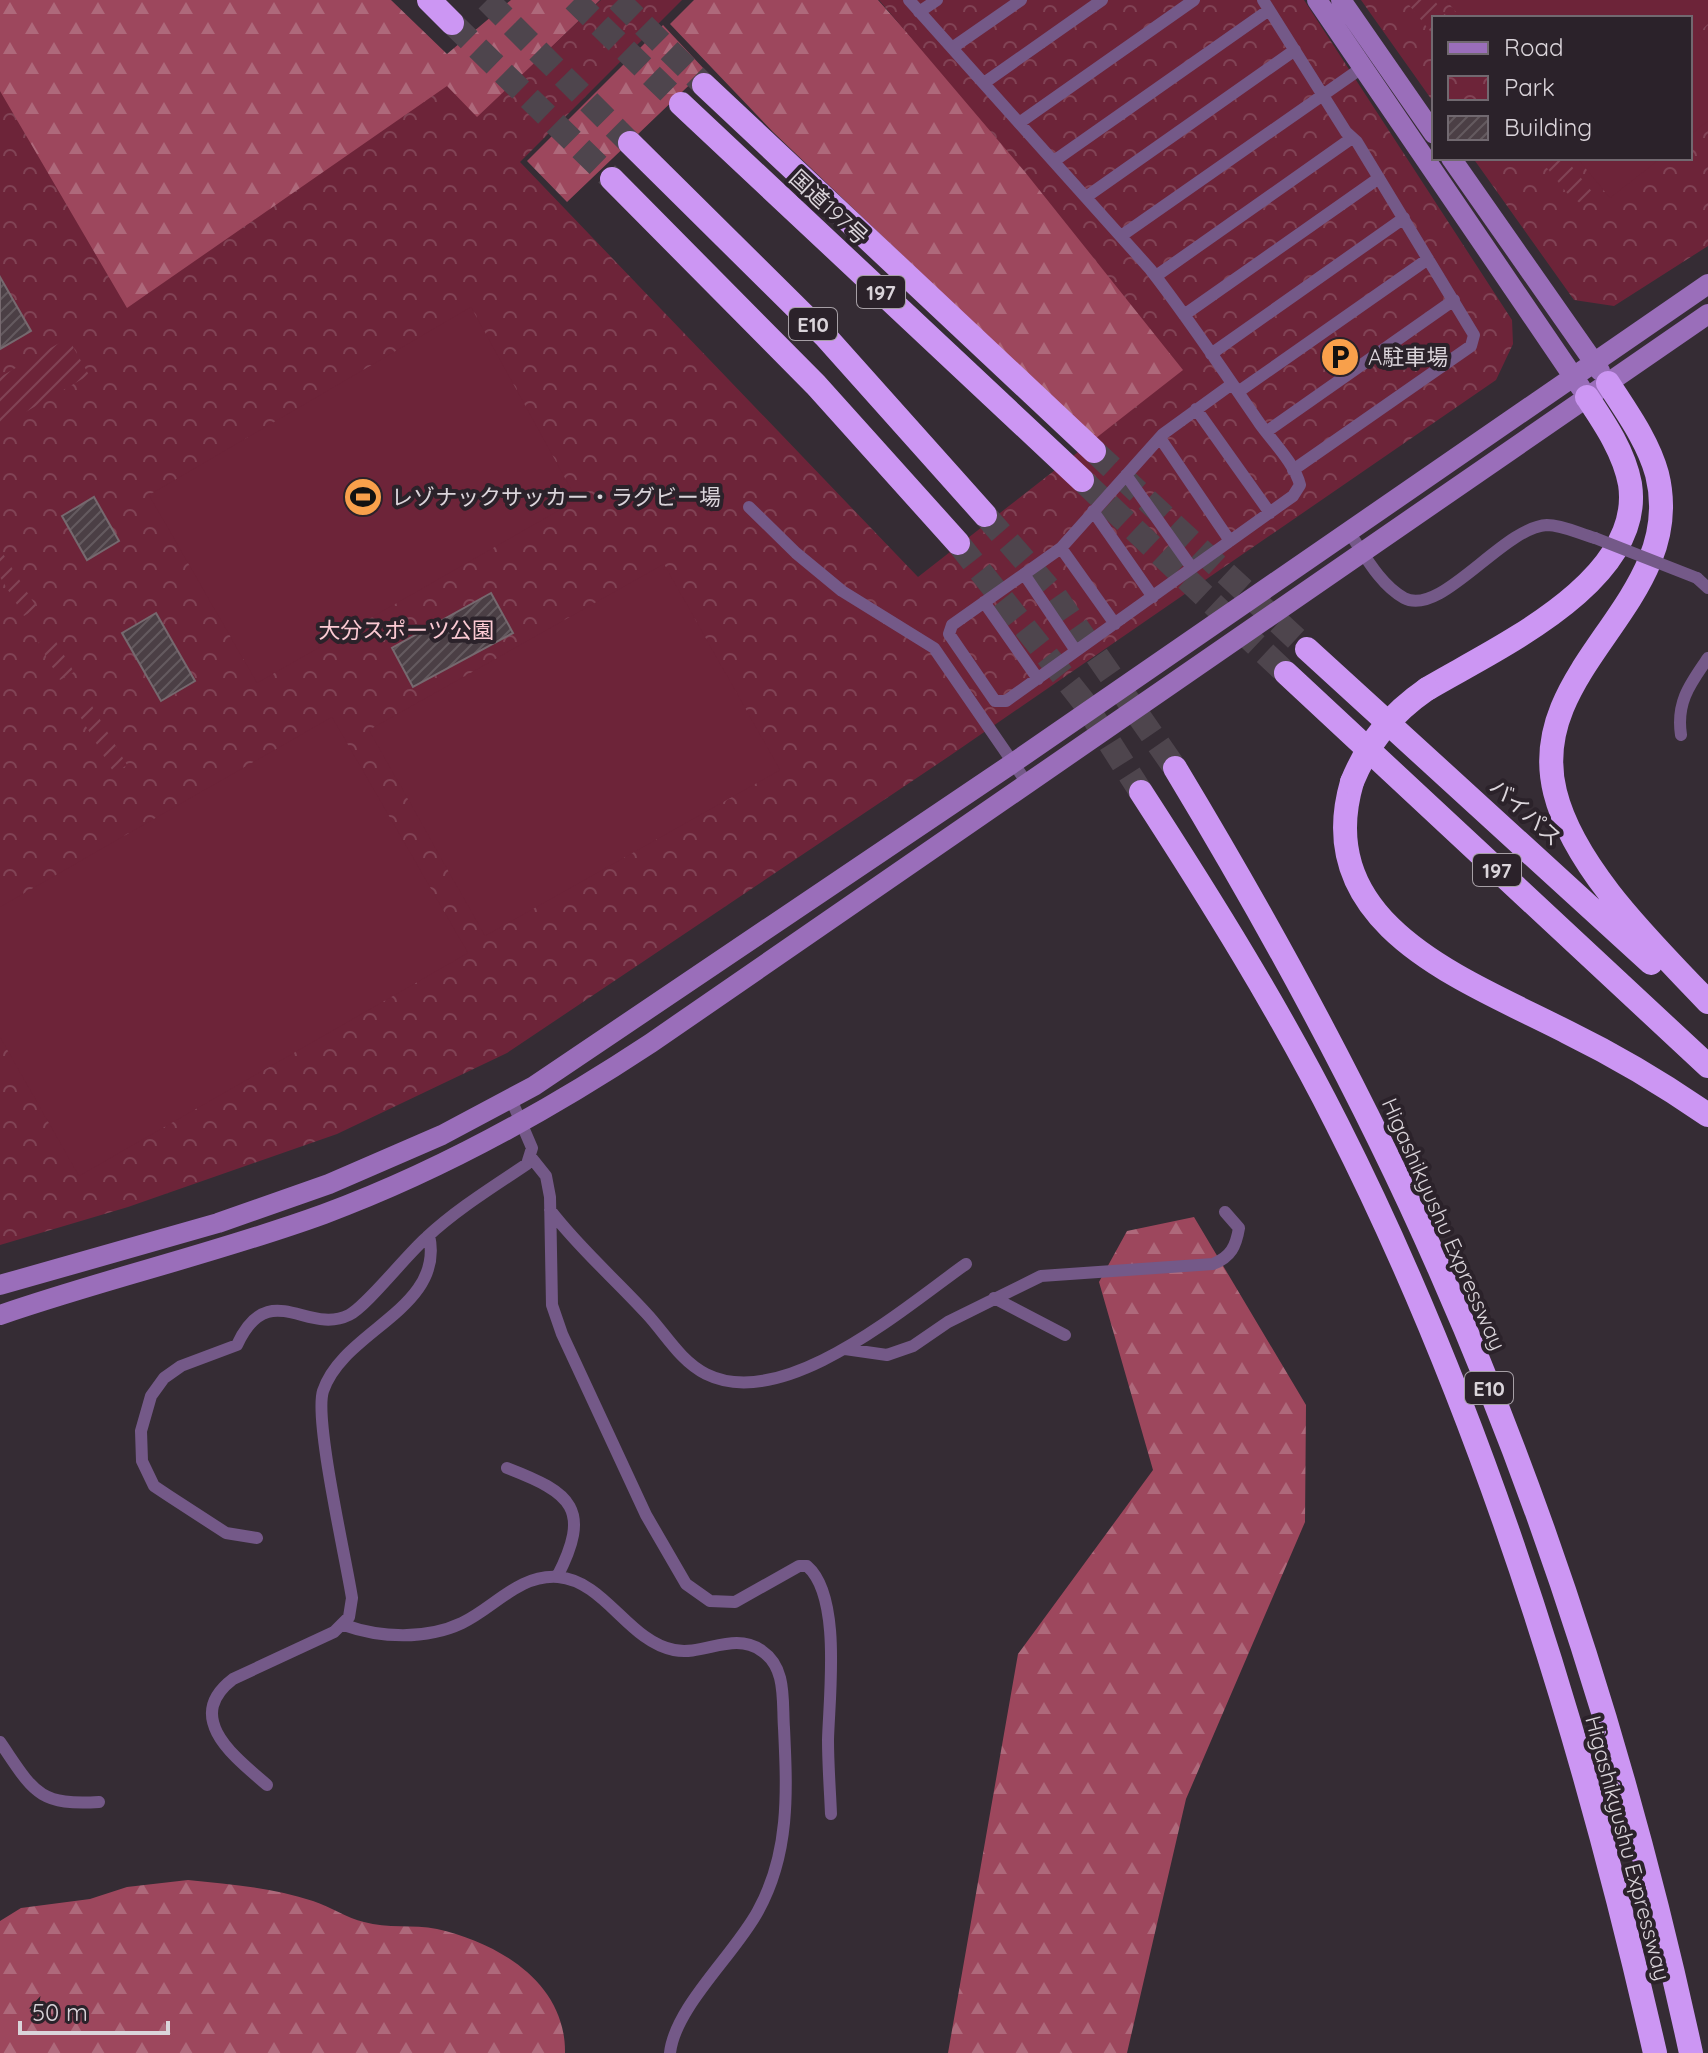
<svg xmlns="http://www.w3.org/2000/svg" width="1708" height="2053" font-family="Quicksand,'Noto Sans JP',sans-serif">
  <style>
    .forest { fill: url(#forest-firs) }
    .park { fill: url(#park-crowns) }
    .garden { fill: url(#garden-furrows) }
    .pitch { fill: #6d2439 }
    .building { fill: url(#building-hatch); stroke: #76696f; stroke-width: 2 }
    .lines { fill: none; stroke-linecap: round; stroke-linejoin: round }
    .highway-tunnel { stroke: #4e454d; stroke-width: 24; stroke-dasharray: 24 12; stroke-linecap: butt }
    .lane { stroke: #745988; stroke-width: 12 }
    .secondary { stroke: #9a6eba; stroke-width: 20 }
    .highway { stroke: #cc96f3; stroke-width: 24 }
    .lane-bridge { stroke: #745988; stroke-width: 12 }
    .highway-bridge { stroke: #cc96f3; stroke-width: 24 }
    .labels { text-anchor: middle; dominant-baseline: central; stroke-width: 8; stroke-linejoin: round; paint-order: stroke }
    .shield { fill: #2b222a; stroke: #a69fa5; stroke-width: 2 }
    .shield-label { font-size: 20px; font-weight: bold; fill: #dad4da }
    .street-label { font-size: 22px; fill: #dad4da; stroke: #2b222a }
    .poi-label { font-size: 22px; fill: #dad4da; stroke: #2b222a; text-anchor: start }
    .park-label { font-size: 22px; fill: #fccad3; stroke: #2b222a }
  </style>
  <defs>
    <pattern id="forest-firs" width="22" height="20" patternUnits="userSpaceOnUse" patternTransform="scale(2)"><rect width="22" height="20" fill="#9d475d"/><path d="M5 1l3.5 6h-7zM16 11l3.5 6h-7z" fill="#ae697b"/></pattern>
    <pattern id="park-crowns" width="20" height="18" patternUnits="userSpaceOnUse" patternTransform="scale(2)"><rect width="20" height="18" fill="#6d2439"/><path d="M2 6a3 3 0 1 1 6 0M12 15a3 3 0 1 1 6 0" fill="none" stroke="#814355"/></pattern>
    <pattern id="garden-furrows" width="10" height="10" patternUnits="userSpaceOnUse" patternTransform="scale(2)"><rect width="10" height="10" fill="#6d2439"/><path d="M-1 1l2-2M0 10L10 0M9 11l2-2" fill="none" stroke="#814355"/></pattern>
    <pattern id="building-hatch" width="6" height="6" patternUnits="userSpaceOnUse" patternTransform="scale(2)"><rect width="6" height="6" fill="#4b3f45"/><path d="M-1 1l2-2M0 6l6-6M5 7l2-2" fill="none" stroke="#645a5f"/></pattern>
  </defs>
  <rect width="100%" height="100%" fill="#352c34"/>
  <path class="forest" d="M0,0H391L447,54L511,0H600L437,159L124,343L0,122Z
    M694,0H878L1116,267L1194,373L1108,451L773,132L670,24Z
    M663,25L705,70L567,202L527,161Z
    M1194,1217L1306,1405L1305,1522L1186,1799L1127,2053H948L1018,1654L1153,1470L1099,1282L1127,1231Z
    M188,1880C230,1884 273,1888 313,1901C331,1907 347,1918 364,1922C387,1929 413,1924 437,1929C499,1943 566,1983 565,2053H0V1921L21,1908L90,1899L127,1887Z"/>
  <path class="park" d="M601,0H682L520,162L918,577L1183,370L1025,172L879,0H1304L1512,320L1513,344L1496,380L948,757L507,1053L337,1134L128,1207L0,1245V91L127,308L447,86L477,117Z
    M1361,0H1708V246L1614,306L1574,300L1473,158H1690V18H1434V103Z"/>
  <path class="garden" d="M1405,0H1434L1448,18H1434V36Z
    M1539,158H1565L1597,198L1581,204L1567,193Z
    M68,338L89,375L0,427V377Z
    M0,549L37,608L24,616L0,577Z
    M52,635L74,672L60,680L38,643Z
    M89,701L127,765L114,773L75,708Z"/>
  <path class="pitch" d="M1446,0H1708V24L1698,33L1708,46V121L1690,135V18H1461Z
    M1577,158H1661L1610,198Z
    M471,307L577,500L257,683L149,495Z
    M664,564L780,770L485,936L369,730Z
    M332,717L468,953L79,1176L0,1037V907Z"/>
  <path class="building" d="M0,277L31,331L0,349Z
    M94,497L119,541L87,560L62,516Z
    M491,593L513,633L413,687L392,648Z
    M156,613L195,681L161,701L122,633Z"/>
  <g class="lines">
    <path class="highway-tunnel" d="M487,0L630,143
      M574,0L681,104
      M618,0L704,85
      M452,23L612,179
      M1094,451L1307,649
      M1082,480L1286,673
      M985,515L1054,594L1175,768
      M958,543L1083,701L1141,792"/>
    <path class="lane" d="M909,0L1150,269C1189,319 1224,372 1260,424C1273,442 1295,464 1300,485L1293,496L1006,701H995L949,634L952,625L1061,548L1163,434L1232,384
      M1263,0L1346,132L1357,142L1474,335L1471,346L1293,470
      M919,12L937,0
      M952,48L1021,0
      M984,83L1102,0
      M1019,123L1194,0
      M1054,161L1269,10
      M1086,197L1295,50
      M1121,236L1363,67
      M1156,276L1352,138
      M1184,315L1379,178
      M1211,354L1404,218
      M1238,392L1428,259
      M1196,409L1270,513
      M1266,432L1454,300
      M1160,438L1230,541
      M1126,475L1192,568
      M749,507L796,553L842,591L934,648L1027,783
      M1093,511L1153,597
      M1349,532C1364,554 1380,585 1404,598C1441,618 1503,527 1547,525C1563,525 1580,534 1595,538
      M1061,548L1115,624
      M1024,574L1076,651
      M1697,578L1708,588
      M984,602L1038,679
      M1681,735C1676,702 1690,684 1708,658
      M530,1156L546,1176L550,1197L552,1305L562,1334L646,1515L686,1584L710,1601L735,1602L799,1566H807C842,1596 829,1697 828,1740C828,1765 830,1790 831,1814
      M550,1210C579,1248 614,1278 646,1313C665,1333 680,1361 706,1374C784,1413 905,1307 966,1264
      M994,1298L1065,1335
      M845,1349L887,1355L913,1346L948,1322L1041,1276L1213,1264C1231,1257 1236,1246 1239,1228L1225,1212
      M507,1468C572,1493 592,1509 557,1577
      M257,1538L226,1533L169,1496L154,1486L142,1461L141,1431L151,1396L164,1378L181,1366L237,1345C269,1276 307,1336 349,1315C367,1306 407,1254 427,1237C457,1209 493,1187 527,1164L532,1148L511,1099
      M344,1625C380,1638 426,1640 462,1623C494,1608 519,1574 558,1577C605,1581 628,1641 674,1650C704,1656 734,1631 762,1651C787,1668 782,1701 784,1728C787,1792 790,1853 758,1911C735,1954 675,2007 670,2053
      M0,1742C33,1790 37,1806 99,1802
      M267,1785C236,1758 182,1718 233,1679L334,1632L349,1617L352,1598C346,1559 314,1420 323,1391C343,1330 446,1309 429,1235"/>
    <path class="secondary" d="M1317,0L1581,388
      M1341,0L1434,134
      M1451,158L1600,371
      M0,1285L218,1223L329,1184L442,1135L534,1086L1013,763L1708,284
      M0,1315C107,1278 217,1253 324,1214C440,1171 548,1111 651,1043L1708,314"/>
    <path class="highway" d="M429,0L452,23
      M704,85L1094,451
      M681,104L1082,480
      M630,143L826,337L985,515
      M612,179L816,385L958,543
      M1608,383C1626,411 1648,441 1657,474C1689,601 1524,667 1555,792C1574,869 1655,946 1708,1002
      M1307,649L1651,963
      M1286,673L1708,1066
      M1427,689C1494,649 1645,582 1630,484C1624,452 1605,424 1587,397
      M1175,768C1272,929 1363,1095 1439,1268C1550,1519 1633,1785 1691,2053
      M1352,782C1310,926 1466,980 1567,1032C1616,1056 1663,1084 1708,1115
      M1141,792C1211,900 1279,1009 1337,1124C1482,1410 1584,1741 1655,2053"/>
    <path class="lane-bridge" d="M1595,538L1697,578"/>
    <path class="highway-bridge" d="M1352,782C1369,741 1391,714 1427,689"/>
  </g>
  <defs>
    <g id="parking-disc" transform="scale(2)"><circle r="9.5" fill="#f8a04b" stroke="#2b222a"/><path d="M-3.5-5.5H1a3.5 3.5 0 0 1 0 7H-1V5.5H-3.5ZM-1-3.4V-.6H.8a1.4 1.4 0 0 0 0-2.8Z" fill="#111"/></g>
    <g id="stadium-disc" transform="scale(2)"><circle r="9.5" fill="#f8a04b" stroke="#2b222a"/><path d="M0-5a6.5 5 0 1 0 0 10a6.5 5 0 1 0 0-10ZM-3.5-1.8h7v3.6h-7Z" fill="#111"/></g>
  </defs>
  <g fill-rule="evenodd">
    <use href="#parking-disc" x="1340" y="357"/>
    <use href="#stadium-disc" x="363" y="497"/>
  </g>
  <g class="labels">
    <g class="shield">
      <rect x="857" y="276" width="48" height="32" rx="6"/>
      <rect x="789" y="308" width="48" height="32" rx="6"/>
      <rect x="1473" y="854" width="48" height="32" rx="6"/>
      <rect x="1465" y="1372" width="48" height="32" rx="6"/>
    </g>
    <g class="shield-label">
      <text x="881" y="292">197</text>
      <text x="813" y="324">E10</text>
      <text x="1497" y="870">197</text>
      <text x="1489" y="1388">E10</text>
    </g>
    <g class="street-label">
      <text transform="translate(829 207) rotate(43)">国道197号</text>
      <text transform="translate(1526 812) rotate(42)">バイパス</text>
      <text transform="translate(1444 1224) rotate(66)">Higashikyushu Expressway</text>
      <text transform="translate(1628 1848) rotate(75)">Higashikyushu Expressway</text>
    </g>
    <g class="poi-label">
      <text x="1368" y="357">A駐車場</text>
      <text x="391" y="497">レゾナックサッカー・ラグビー場</text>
    </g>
    <g class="park-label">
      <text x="406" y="630">大分スポーツ公園</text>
    </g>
  </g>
  <rect x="1432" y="16" width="260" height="144" fill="#2b222a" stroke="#716970" stroke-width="2"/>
  <rect x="1448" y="42" width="40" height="12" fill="#9a6eba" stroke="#716970" stroke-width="2"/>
  <text x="1504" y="56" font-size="24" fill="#dad4da">Road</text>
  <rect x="1448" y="76" width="40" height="24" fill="url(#park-crowns)" stroke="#716970" stroke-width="2"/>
  <text x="1504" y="96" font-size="24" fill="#dad4da">Park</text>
  <rect x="1448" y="116" width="40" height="24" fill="url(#building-hatch)" stroke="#716970" stroke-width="2"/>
  <text x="1504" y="136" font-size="24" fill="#dad4da">Building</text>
  <path d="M20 2021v12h148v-12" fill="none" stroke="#dad4da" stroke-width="4"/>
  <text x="32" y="2021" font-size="24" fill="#dad4da" stroke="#2b222a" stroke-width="6" paint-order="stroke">50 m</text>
</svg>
